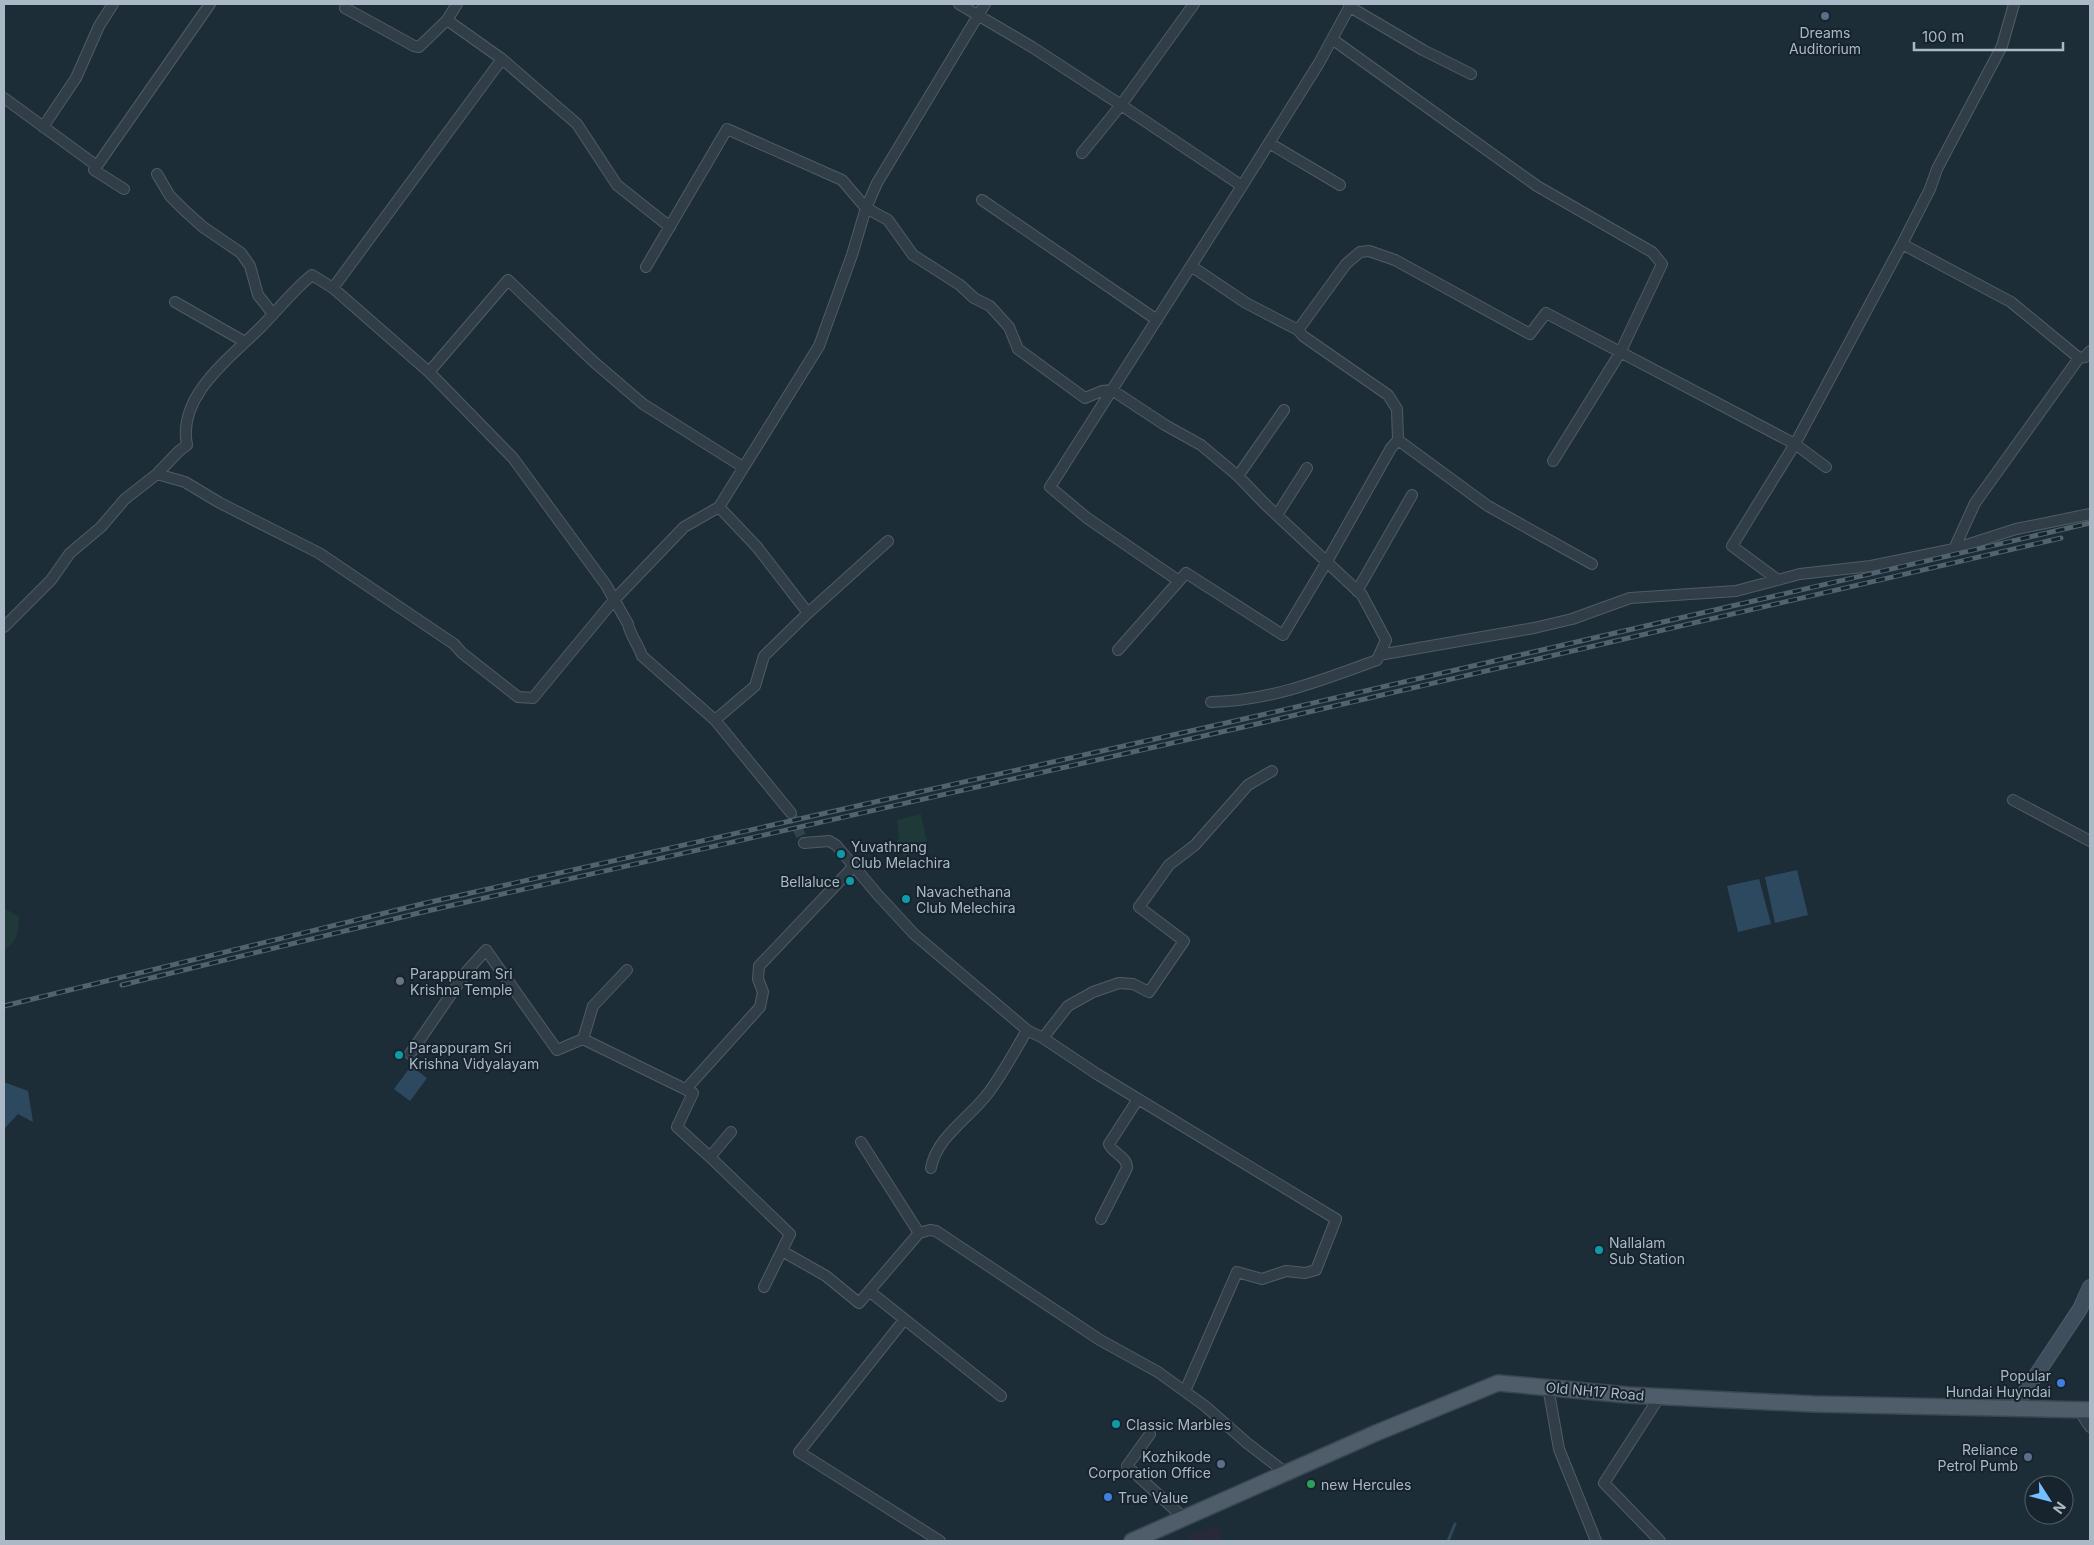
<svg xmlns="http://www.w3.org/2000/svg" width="2094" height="1545" font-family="Inter,sans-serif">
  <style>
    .medical { fill: #292a39 }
    .green { fill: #1f3938 }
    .water { fill: #2d495f }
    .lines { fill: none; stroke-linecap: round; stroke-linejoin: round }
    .stream { stroke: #2d495f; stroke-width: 3 }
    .street-tunnel { stroke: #32424d; stroke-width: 10; stroke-dasharray: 10 5; stroke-linecap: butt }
    .street-casing { stroke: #4f5c67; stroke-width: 12 }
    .secondary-casing { stroke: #4f5c67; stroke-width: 16 }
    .primary-casing { stroke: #3b4752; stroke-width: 18 }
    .street { stroke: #313e48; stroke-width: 10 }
    .secondary { stroke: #3e4e5c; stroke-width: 14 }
    .primary { stroke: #4e5d69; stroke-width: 15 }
    .rail-casing { stroke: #526370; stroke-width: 5 }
    .rail { stroke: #17232d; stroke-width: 3; stroke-dasharray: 9; stroke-linecap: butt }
    .service-dot { fill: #5c6f8a; stroke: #17232d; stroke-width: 2 }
    .culture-dot { fill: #0f9aa8; stroke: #17232d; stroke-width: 2 }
    .worship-dot { fill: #6b7280; stroke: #17232d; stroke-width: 2 }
    .shop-dot { fill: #3f7fe0; stroke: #17232d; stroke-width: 2 }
    .leisure-dot { fill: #2e9e5b; stroke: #17232d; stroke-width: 2 }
    .labels { text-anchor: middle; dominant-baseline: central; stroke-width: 4; stroke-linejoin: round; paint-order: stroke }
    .poi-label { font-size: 14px; fill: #abb9c6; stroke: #17232d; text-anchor: start }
    .street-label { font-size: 14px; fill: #abb9c6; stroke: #17232d }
  </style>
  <rect width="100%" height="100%" fill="#1d2d38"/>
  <path class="medical" d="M1218,1526L1222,1541H1190L1188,1535Z"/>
  <path class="green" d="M921,814L927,842L917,852L905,857L896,846L899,835L897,820Z
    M4,908L19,917C18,930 18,944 4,949Z"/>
  <path class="water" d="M1797,870L1808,915L1775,923L1765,877Z
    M1759,879L1771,924L1738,932L1727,886Z
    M411,1066L427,1078L410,1101L394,1089Z
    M4,1082L28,1091L33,1122L18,1114L4,1129Z"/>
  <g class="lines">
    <path class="stream" d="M1448,1541L1455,1524"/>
    <path class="street-tunnel" d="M791,813L804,843"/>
    <g class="street-casing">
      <path id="street" d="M959,4L1032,47L1121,105L1082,153
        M1194,4L1121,105L1242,186L1319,63L1351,4
        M1350,7L1423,50L1471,74
        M345,8L414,46L419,47L447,20L457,4
        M447,20L502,59L577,124L617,185L670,227
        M1332,39L1537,186L1652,252L1662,264L1620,353L1553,461
        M4,98L97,166
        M43,127L76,78L99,26L113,4
        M1269,143L1340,185
        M157,174L170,196L183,209L203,227L241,253L250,266L258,295L273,314
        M124,189L94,170L210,4
        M982,200L1157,320
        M1902,244L2011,302L2079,358
        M646,267L727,129L842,180L866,208L888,220L913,255L960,285L974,298L990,306L1009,327L1018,349L1085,398L1102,391L1112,390L1165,425L1201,445L1238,476L1265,504L1362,595L1386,640L1377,660C1323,680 1269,701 1211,702
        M333,288L502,59
        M175,302L245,342
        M1298,330L1346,264L1360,252L1369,251L1395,260L1530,334L1546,313L1795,444L1826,467
        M429,372L508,280L594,362L643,404L743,467
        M1398,440L1488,506L1592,564
        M157,474L185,482L220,503L319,553L454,644L462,653L518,697L533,698L614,600L684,527L719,507L819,346L852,255L866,208L877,183L985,4
        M1238,476L1284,410
        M719,507L757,547L808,613L764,656L755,686L715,720L791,813
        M1277,515L1307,468
        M1954,549L1975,503L2079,358L2085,357L2090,351
        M1778,580L1732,546L1795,444L1902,244L1930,189L1937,169L2002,46L2014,4
        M1179,581L1087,518L1050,487L1242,186
        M1357,591L1412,495
        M808,613L888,541
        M4,627L51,580L70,553L101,527L125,499L157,474L179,451L187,445C177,396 230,358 261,327C278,310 293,290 312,275L333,288L429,372L513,458L606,585L628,624C630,635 638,644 642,656L715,720
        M1118,650L1186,573L1283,635L1326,563L1391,448L1398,440L1397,409L1388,395L1303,336L1298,330L1246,303L1191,266
        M1379,655L1534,628L1572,619L1630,598L1736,591L1800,574L1871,566L1954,549L2016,529L2090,514
        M2013,800L2090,841
        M804,843L829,841L836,845L878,895L914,934L1027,1030L1043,1038L1068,1006L1093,992L1119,983L1133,984L1149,992L1184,941L1139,907L1169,865L1195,845L1248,785L1272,771
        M1043,1038L1097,1074L1336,1219L1316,1270L1305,1273L1286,1271L1262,1279L1237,1272L1185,1391
        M583,1039L693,1093L677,1127L710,1157
        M410,1054L467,971L486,950L557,1050L583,1039L593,1006L627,970
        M686,1089L760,1007L763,992L758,979L759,966L854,866
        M731,1132L710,1157L790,1234L764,1287
        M861,1142L919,1233L930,1230L936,1231L1100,1340L1158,1372L1205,1406L1247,1443L1286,1473
        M931,1168C937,1136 970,1118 989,1092C1003,1073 1015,1051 1027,1030
        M1101,1219L1127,1168C1127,1156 1113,1154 1109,1144L1138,1099
        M782,1251L826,1276L859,1303L919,1233
        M869,1291L1001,1396
        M904,1320L799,1452L940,1541
        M1548,1387L1559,1449L1596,1541
        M2079,1410L2090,1427
        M1150,1434L1127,1466L1185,1519
        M1660,1541L1604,1483L1660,1396"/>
    </g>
    <g class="secondary-casing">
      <path id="secondary" d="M2015,1407L2080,1309L2090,1287"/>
    </g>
    <g class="primary-casing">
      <path id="primary" d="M1132,1541L1376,1433L1498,1383L1628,1395L1813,1404L2090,1410"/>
    </g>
    <use href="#street" class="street"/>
    <use href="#secondary" class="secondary"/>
    <use href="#primary" class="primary"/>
    <g class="rail-casing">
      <path id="rail" d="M122,985L427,911L1261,723L2061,538
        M4,1006L426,903L1257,716L2090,523"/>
    </g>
    <use href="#rail" class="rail"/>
  </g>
  <g class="service-dot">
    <circle cx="1825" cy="16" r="5"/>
    <circle cx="2028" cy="1457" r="5"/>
    <circle cx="1221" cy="1464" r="5"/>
  </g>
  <g class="culture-dot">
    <circle cx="841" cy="854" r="5"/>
    <circle cx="850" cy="881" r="5"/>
    <circle cx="906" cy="899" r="5"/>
    <circle cx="399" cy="1055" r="5"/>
    <circle cx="1599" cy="1250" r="5"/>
    <circle cx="1116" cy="1424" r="5"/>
  </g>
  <circle class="worship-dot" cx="400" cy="981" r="5"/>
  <g class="shop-dot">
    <circle cx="2061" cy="1383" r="5"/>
    <circle cx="1108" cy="1497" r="5"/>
  </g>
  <circle class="leisure-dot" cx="1311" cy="1484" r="5"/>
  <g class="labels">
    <g class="poi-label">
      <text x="1825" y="32" text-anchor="middle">Dreams<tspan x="1825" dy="16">Auditorium</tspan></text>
      <text x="851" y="846">Yuvathrang<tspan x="851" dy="16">Club Melachira</tspan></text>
      <text x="840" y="881" text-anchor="end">Bellaluce</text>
      <text x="916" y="891">Navachethana<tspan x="916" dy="16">Club Melechira</tspan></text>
      <text x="410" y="973">Parappuram Sri<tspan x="410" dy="16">Krishna Temple</tspan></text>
      <text x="409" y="1047">Parappuram Sri<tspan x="409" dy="16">Krishna Vidyalayam</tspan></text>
      <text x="1609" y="1242">Nallalam<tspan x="1609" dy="16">Sub Station</tspan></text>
      <text x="2051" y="1375" text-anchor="end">Popular<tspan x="2051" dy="16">Hundai Huyndai</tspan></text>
      <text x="1126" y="1424">Classic Marbles</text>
      <text x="2018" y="1449" text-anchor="end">Reliance<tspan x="2018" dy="16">Petrol Pumb</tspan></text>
      <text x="1211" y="1456" text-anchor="end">Kozhikode<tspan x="1211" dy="16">Corporation Office</tspan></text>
      <text x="1321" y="1484">new Hercules</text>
      <text x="1118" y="1497">True Value</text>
    </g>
    <g class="street-label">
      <text transform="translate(1595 1391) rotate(5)">Old NH17 Road</text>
    </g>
  </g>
  <rect width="2094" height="1545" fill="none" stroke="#abb9c6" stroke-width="10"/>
  <g transform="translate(2049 1500) rotate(126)"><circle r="24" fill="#17232d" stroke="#525f6a"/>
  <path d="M0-4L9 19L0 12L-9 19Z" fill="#76bfff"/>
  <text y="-8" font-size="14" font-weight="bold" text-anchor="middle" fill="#abb9c6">N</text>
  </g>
  <path d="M1914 42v8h149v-8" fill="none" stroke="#abb9c6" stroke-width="2.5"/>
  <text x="1922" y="42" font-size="15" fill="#abb9c6" stroke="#17232d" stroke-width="4" paint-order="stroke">100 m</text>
</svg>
